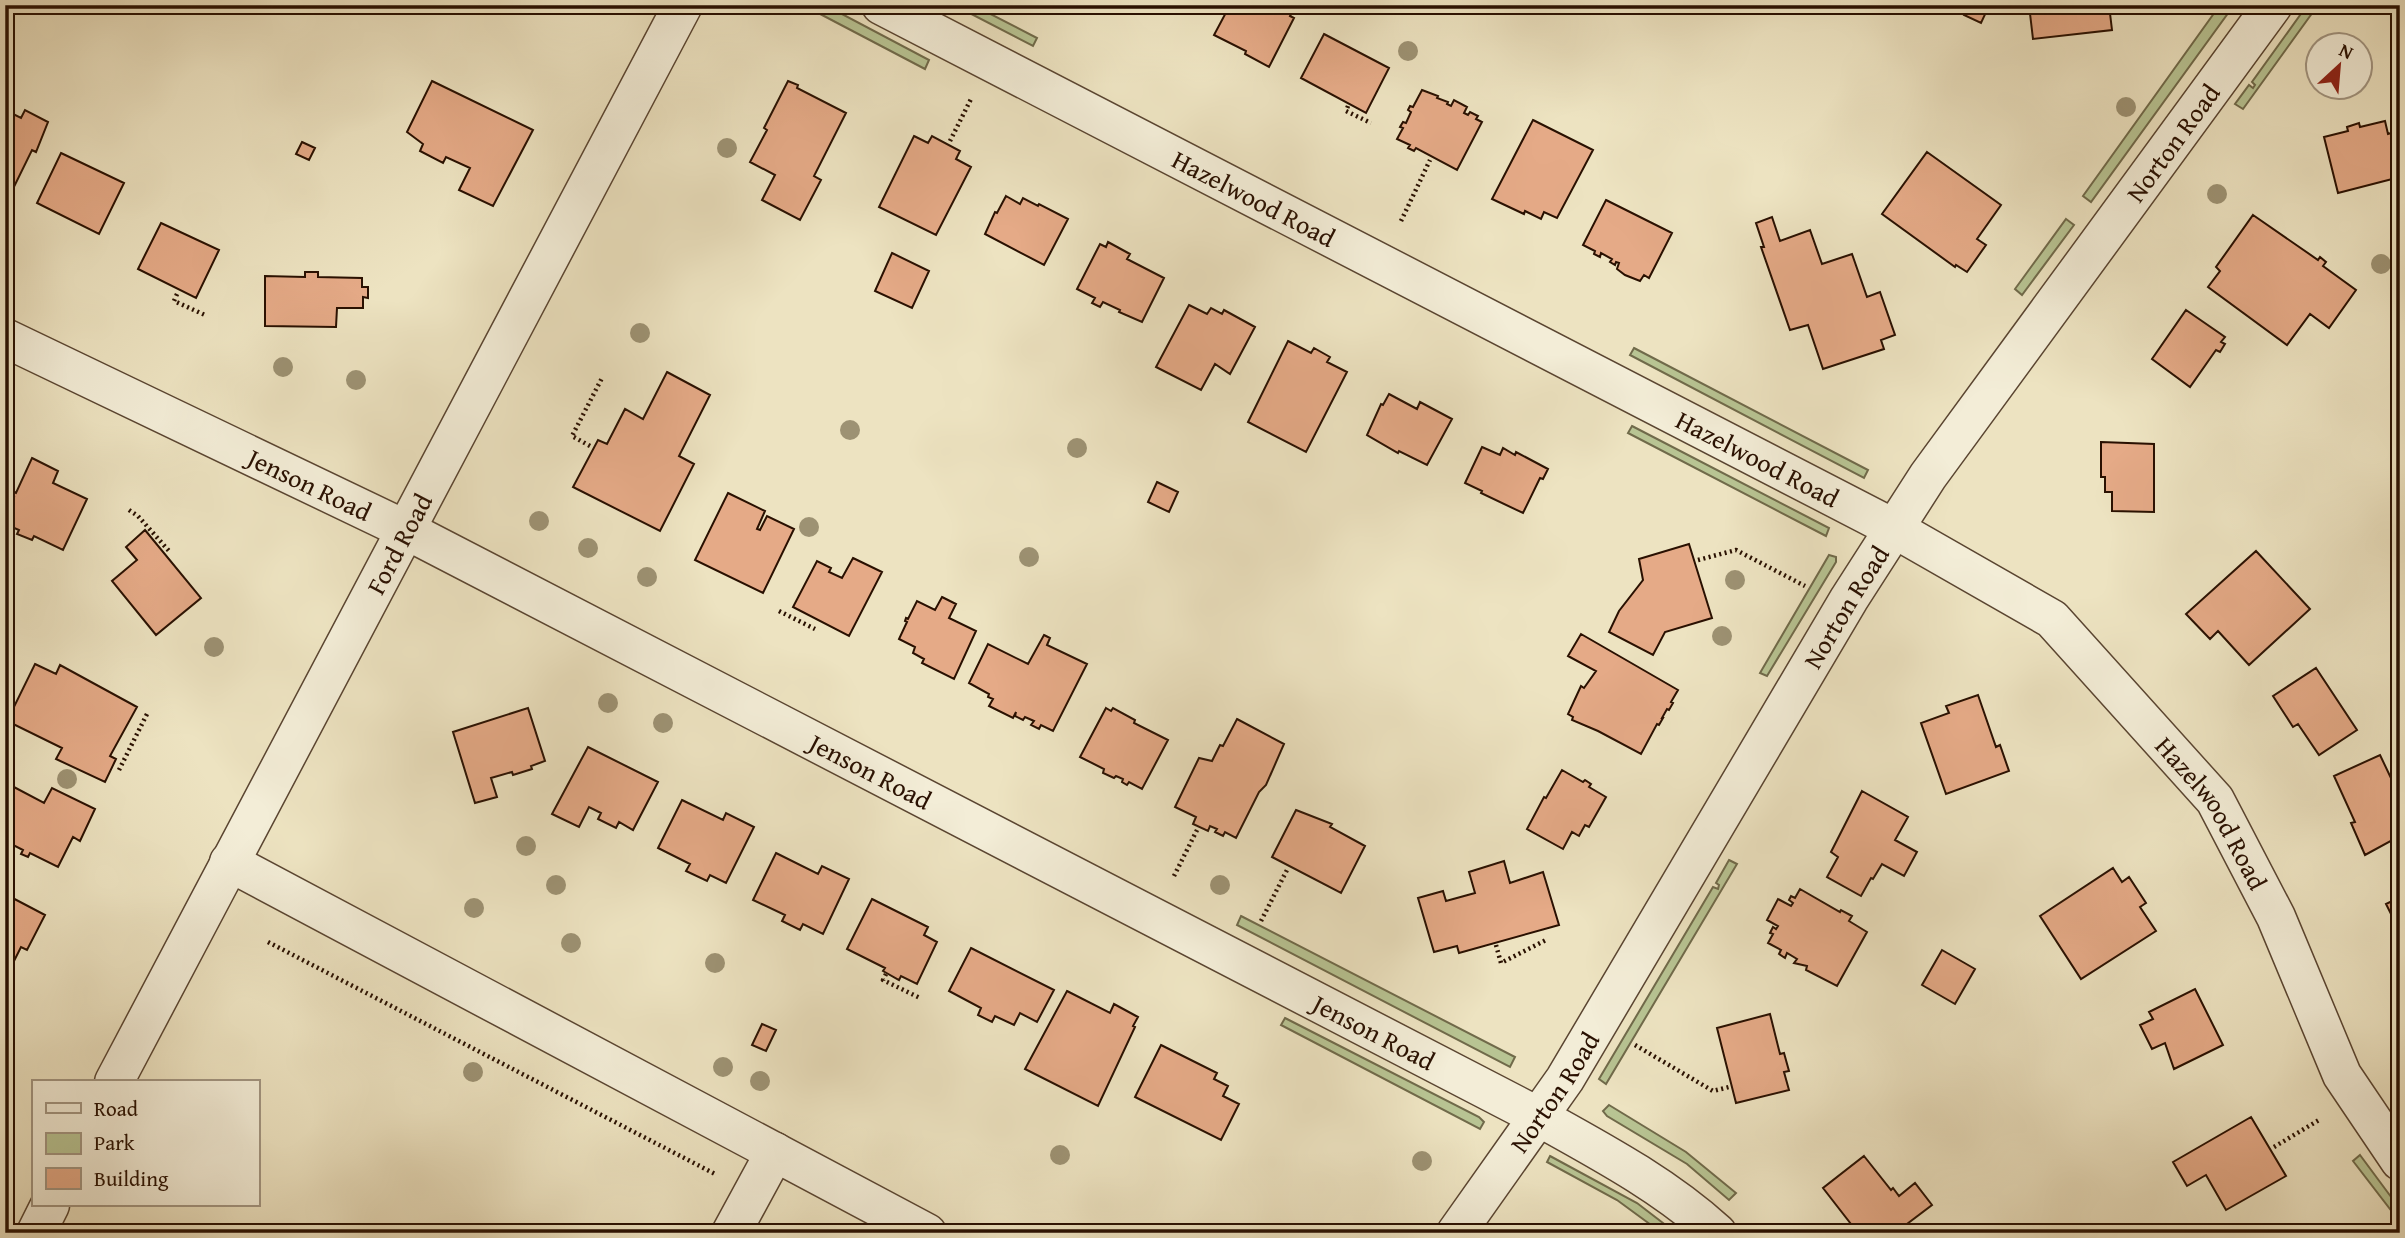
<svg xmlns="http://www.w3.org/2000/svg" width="2405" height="1238" font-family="'Gentium Book Plus',serif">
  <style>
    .green { fill: #b8c493; stroke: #706a4a; stroke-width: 2 }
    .building { fill: #e5aa87; stroke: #291001; stroke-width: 2 }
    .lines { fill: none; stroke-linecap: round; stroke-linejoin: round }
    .minor-casing { stroke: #5a4531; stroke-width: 41 }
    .path { stroke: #291001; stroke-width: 4.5; stroke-dasharray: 2 3.5; stroke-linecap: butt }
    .minor { stroke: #f3edd7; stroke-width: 38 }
    .tree { fill: #9d9273 }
    .labels { text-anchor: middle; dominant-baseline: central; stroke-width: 7; stroke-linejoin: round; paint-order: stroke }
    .street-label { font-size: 26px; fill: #291001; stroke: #f3edd7 }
  </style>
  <rect width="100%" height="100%" fill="#ede3c1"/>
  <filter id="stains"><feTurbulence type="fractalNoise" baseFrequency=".00286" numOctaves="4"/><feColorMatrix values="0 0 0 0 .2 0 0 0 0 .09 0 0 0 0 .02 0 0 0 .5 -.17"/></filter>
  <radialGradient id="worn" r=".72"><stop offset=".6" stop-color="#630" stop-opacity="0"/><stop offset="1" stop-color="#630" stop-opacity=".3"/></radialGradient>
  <path class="green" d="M803,5H825L929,60L925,69Z
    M954,5H973L1037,38L1033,46Z
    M2220,5H2234L2091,202L2083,196Z
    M2310,5H2318L2243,109L2235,104L2249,85L2253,88L2255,85L2252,82L2303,11L2305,12Z
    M2066,219L2074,225L2022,295L2015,289Z
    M1634,348L1868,470L1864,478L1630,355Z
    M1632,426L1829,528L1826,536L1628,433Z
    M1829,555L1836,557V562L1767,676L1760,673Z
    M1729,860L1737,864L1606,1084L1599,1079L1713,887L1718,889L1719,885L1716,883Z
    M1241,916L1515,1057L1510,1067L1237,925Z
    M1285,1018L1479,1117L1484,1122L1480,1129L1281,1025Z
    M1609,1105L1686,1152L1736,1193L1729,1200L1687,1164L1607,1116L1603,1111Z
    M2360,1155L2400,1209V1222L2353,1161Z
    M1550,1156L1637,1203L1676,1233H1662L1617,1200L1547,1162Z"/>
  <path class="building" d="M1230,5H1296L1290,16L1294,18L1269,67L1245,54L1246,51L1214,35Z
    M1968,5H1982L1988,8L1981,23L1964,15Z
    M2029,5H2109L2112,30L2033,39Z
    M1324,34L1389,68L1366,113L1301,78Z
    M432,81L533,130L493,206L459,190L470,168L446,157L443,163L420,151L423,144L407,132Z
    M788,81L798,85L797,88L846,113L814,176L821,180L800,220L762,200L775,175L750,162L767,130L764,128Z
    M1422,90L1438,96L1437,98L1448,102L1447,104L1451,106L1454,100L1467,107L1464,113L1468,115L1470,112L1478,116L1476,119L1482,122L1457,170L1416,148L1414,151L1408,148L1410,145L1397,139L1403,128L1400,127L1403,122L1406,123L1411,112L1408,110L1410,106L1413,107Z
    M5,110L21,118L25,110L48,122L36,152L32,150L8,199L5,198Z
    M1533,120L1593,150L1557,218L1544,212L1541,219L1525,211L1524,214L1492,199Z
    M2385,121L2388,134L2391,133L2393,138L2391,139L2400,177L2338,193L2324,137L2348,131L2347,127L2359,123L2360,127Z
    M914,136L928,143L932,136L960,151L956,159L971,167L936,235L879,207Z
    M302,142L315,148L309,160L296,154Z
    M1927,152L2001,205L1977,239L1986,245L1967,272L1956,265L1955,267L1882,214Z
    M61,153L124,183L99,234L37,203Z
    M1006,196L1020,204L1023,198L1038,206L1039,204L1068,219L1044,265L985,234L995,212L997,213Z
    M1606,200L1672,233L1649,278L1644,275L1640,281L1625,275L1617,269L1619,263L1616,262L1615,265L1610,262L1612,259L1601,253L1600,257L1594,254L1595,251L1583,245Z
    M2253,215L2318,260L2320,257L2326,262L2323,266L2356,290L2329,328L2310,314L2287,345L2208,287L2220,271L2216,267Z
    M1772,217L1780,241L1810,230L1822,264L1852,254L1867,297L1880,292L1895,335L1881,340L1884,349L1823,369L1808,325L1790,330L1761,247H1764L1756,223Z
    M161,223L219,250L196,298L138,269Z
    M1108,242L1130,254L1127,259L1164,278L1142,322L1119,312L1120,310L1103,302L1100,307L1092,303L1095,298L1077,289L1100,244L1106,247Z
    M892,253L929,271L912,308L875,291Z
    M305,272H318V277L362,278V287H368V298L363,297V308H337L336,327L265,326V276L305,277Z
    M1189,305L1207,314L1211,308L1222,314L1224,310L1255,327L1230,374L1215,364L1201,390L1156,367Z
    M2186,310L2225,337L2221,342L2225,344L2220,352L2216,350L2190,387L2152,359Z
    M1288,341L1311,353L1314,348L1330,357L1327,362L1347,372L1306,452L1248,422Z
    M667,372L710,395L679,456L694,464L660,531L573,487L598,440L607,444L625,409L643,419Z
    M1389,394L1417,409L1420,402L1452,419L1427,465L1399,451L1398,453L1367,435L1381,404L1383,405Z
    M2101,442L2154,444V512L2112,511V492H2105V477H2101Z
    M1482,447L1500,455L1503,448L1515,455L1516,452L1548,469L1543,479L1540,478L1523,513L1481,493L1482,491L1465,483Z
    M32,458L58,471L53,483L87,499L63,550L34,536L32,540L17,534L19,530L5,524V515L14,497L12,496L14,492L16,493Z
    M1157,482L1178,492L1169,512L1148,502Z
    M728,493L765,511L757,529L760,530L767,516L794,529L763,593L695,560Z
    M145,530L201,598L156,635L112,581L137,560L126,547Z
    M1689,544L1712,618L1665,632L1653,655L1609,632L1619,611L1643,580L1639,559Z
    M2256,551L2310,609L2249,665L2218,631L2210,639L2186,614Z
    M853,558L882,572L849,636L793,607L817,561L831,568L829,572L842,578Z
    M942,597L956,604L949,618L976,631L954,679L922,663L924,659L913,653L915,647L899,639L907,622L905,621L906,618L908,619L917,601L935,610Z
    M1581,634L1678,690L1671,702L1673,703L1669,710L1667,709L1662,718H1663L1659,725L1657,724L1641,754L1598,731L1572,720L1573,717L1568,714L1581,686L1584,688L1596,671L1568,656Z
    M1044,635L1050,638L1047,645L1087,664L1053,731L1041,725L1039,729L1031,725L1034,721L1025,717L1023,720L1015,716L1016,712L1013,718L989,706L993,699L988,697L989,694L969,683L988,644L1028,664Z
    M35,664L56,674L60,665L137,707L110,756L116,759L105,782L56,759L62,748L7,721Z
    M2316,668L2357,730L2319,755L2298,724L2293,727L2273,696Z
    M1978,695L1996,747L2000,745L2009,771L1946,794L1921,723L1949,713L1946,706Z
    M528,708L545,761L531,766L532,769L513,775L512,772L491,778L497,797L475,803L453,732Z
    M1106,708L1111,711L1113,708L1135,720L1134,723L1168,740L1142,789L1129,782L1127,785L1122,782L1123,779L1116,776L1114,778L1103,773L1104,769L1080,757Z
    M1237,719L1284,744L1266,785L1259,792L1236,838L1225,832L1223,836L1215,832L1217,829L1210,826L1208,831L1193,824L1196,817L1175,807L1199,758L1212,761L1220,745L1223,746Z
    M588,747L658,782L633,830L619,822L616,828L598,819L601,813L589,807L579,827L552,814Z
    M2380,755L2400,797V836L2365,855L2351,823L2355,822L2334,776Z
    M1562,770L1583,782L1585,780L1591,784L1589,787L1606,797L1589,827L1585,825L1579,836L1572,832L1563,849L1527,829L1544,797L1546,798Z
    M12,786L44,803L52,788L95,809L80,841L73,837L58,867L30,853L28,857L21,854L23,850L5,841V799Z
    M1862,791L1908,817L1895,840L1917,852L1904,876L1882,864L1873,879L1871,878L1861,896L1827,877L1838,857L1831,852Z
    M682,800L723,820L726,813L754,827L726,883L710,875L707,881L686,871L690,864L658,848Z
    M1296,810L1332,824L1330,827L1365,846L1341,893L1272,857Z
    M776,853L818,874L822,866L849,879L823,934L803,924L800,930L782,921L785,915L753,900Z
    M1504,861L1510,883L1543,872L1559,925L1459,953L1457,946L1434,952L1418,898L1443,891L1446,901L1475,893L1469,872Z
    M2113,868L2122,882L2129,877L2146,903L2140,907L2156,931L2081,979L2040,916Z
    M1800,889L1840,912L1841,910L1852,916L1849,921L1867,932L1837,986L1806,970L1807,966L1794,963L1797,959L1787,953L1785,958L1779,954L1781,950L1768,943L1773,934L1770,933L1773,927L1776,929L1778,926L1767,920L1778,899L1791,906L1793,903L1789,900L1791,896L1795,898Z
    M5,894L45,915L27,950L21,947L5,979Z
    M2400,897V932L2386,904Z
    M872,899L928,927L924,935L937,942L917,984L901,976L899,980L883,971L885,968L847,949Z
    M971,948L1054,990L1037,1022L1020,1013L1014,1025L995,1016L992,1022L978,1015L981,1008L949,991Z
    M1942,950L1975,969L1955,1004L1922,985Z
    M2195,989L2223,1045L2174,1069L2165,1043L2152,1049L2140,1025L2153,1019L2149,1012Z
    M1067,991L1110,1013L1114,1004L1138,1017L1133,1026L1135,1027L1098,1106L1025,1069Z
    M1770,1014L1780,1054L1784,1053L1789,1071L1784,1072L1789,1090L1736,1103L1717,1028Z
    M762,1024L776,1030L766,1051L752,1045Z
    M1161,1045L1217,1073L1214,1079L1228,1086L1223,1096L1239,1104L1221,1140L1135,1097Z
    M2251,1117L2286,1176L2226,1210L2206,1175L2187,1186L2173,1162Z
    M1864,1156L1891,1190L1893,1188L1899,1196L1915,1183L1932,1205L1895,1233H1858L1823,1188Z"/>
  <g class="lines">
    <g class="minor-casing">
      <g id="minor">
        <path id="s1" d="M881,5L1893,528L2052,619L2215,800L2276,917L2342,1075L2400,1161"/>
        <path id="s2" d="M5,338L404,529L1539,1117C1602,1152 1664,1185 1717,1233"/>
        <path d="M229,862L927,1233"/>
        <path id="s3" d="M114,1082L683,5"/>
        <path d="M36,1233L50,1205"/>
        <path d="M731,1233L775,1152"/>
        <path id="s4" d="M1456,1233L1565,1079L1849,599L1928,476L2273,5"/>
      </g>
    </g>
    <path class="path" d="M1348,106L1346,111L1371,123
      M950,141L971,99
      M1401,221L1430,160
      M177,294L174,301L205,315
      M590,446L572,436L602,378
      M129,510L138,516L169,551
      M1698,560L1736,550L1805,586
      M779,611L815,629
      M119,770L147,714
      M1174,876L1198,828
      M1261,921L1288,868
      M268,942L717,1175
      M1496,945L1501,963L1546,940
      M886,974L883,980L920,998
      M1635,1045L1713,1091L1729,1087
      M2274,1147L2319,1120"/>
    <use href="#minor" class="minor"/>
  </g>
  <g class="tree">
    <circle cx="1408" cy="51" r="10"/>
    <circle cx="2126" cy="107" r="10"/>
    <circle cx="727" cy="148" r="10"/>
    <circle cx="2217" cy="194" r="10"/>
    <circle cx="2381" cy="264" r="10"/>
    <circle cx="640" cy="333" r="10"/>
    <circle cx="283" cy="367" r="10"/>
    <circle cx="356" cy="380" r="10"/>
    <circle cx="850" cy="430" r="10"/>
    <circle cx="1077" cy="448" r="10"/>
    <circle cx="539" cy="521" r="10"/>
    <circle cx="809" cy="527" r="10"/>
    <circle cx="588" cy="548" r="10"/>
    <circle cx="1029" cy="557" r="10"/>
    <circle cx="647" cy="577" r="10"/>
    <circle cx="1735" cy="580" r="10"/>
    <circle cx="1722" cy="636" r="10"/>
    <circle cx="214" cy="647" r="10"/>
    <circle cx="608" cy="703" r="10"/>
    <circle cx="663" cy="723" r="10"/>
    <circle cx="67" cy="779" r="10"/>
    <circle cx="526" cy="846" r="10"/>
    <circle cx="556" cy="885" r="10"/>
    <circle cx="1220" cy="885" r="10"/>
    <circle cx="474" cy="908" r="10"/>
    <circle cx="571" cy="943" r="10"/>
    <circle cx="715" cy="963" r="10"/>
    <circle cx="723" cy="1067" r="10"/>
    <circle cx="473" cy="1072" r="10"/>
    <circle cx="760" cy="1081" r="10"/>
    <circle cx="1060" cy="1155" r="10"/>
    <circle cx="1422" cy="1161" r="10"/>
  </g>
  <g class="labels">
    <g class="street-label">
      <text stroke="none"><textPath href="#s4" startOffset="1306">Norton Road</textPath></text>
      <text stroke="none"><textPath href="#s1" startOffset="420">Hazelwood Road</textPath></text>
      <text stroke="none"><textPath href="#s1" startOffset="987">Hazelwood Road</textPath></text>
      <text stroke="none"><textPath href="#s2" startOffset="338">Jenson Road</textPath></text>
      <text stroke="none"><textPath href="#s3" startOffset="609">Ford Road</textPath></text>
      <text stroke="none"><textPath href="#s4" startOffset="738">Norton Road</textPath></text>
      <text stroke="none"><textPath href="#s2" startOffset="968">Jenson Road</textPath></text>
      <text stroke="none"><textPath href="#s1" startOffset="1575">Hazelwood Road</textPath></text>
      <text stroke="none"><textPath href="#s2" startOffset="1535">Jenson Road</textPath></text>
      <text stroke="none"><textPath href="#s4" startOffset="172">Norton Road</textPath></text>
    </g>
  </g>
  <rect width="2405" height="1238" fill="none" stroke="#ede3c1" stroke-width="28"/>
  <rect x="7" y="7" width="2391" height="1224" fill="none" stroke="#291001" stroke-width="3.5"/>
  <rect x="14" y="14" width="2377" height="1210" fill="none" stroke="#291001" stroke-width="2"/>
  <rect x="32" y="1080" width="228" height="126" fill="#f3edd7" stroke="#a29581" stroke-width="2"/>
  <rect x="46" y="1103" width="35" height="10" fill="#f3edd7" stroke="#a29581" stroke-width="2"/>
  <text x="94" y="1116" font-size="21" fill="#291001">Road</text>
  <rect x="46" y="1133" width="35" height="21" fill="#b8c493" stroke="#a29581" stroke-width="2"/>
  <text x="94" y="1150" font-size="21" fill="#291001">Park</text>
  <rect x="46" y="1168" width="35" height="21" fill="#e5aa87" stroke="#a29581" stroke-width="2"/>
  <text x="94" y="1186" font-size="21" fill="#291001">Building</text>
  <g transform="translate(2339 66) rotate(26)"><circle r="33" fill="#f3edd7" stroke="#a29581" stroke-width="2"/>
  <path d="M0-5L12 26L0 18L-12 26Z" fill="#8f2418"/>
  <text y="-10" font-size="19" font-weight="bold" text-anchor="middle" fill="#291001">N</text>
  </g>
  <rect width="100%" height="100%" filter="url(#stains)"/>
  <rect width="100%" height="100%" fill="url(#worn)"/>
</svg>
